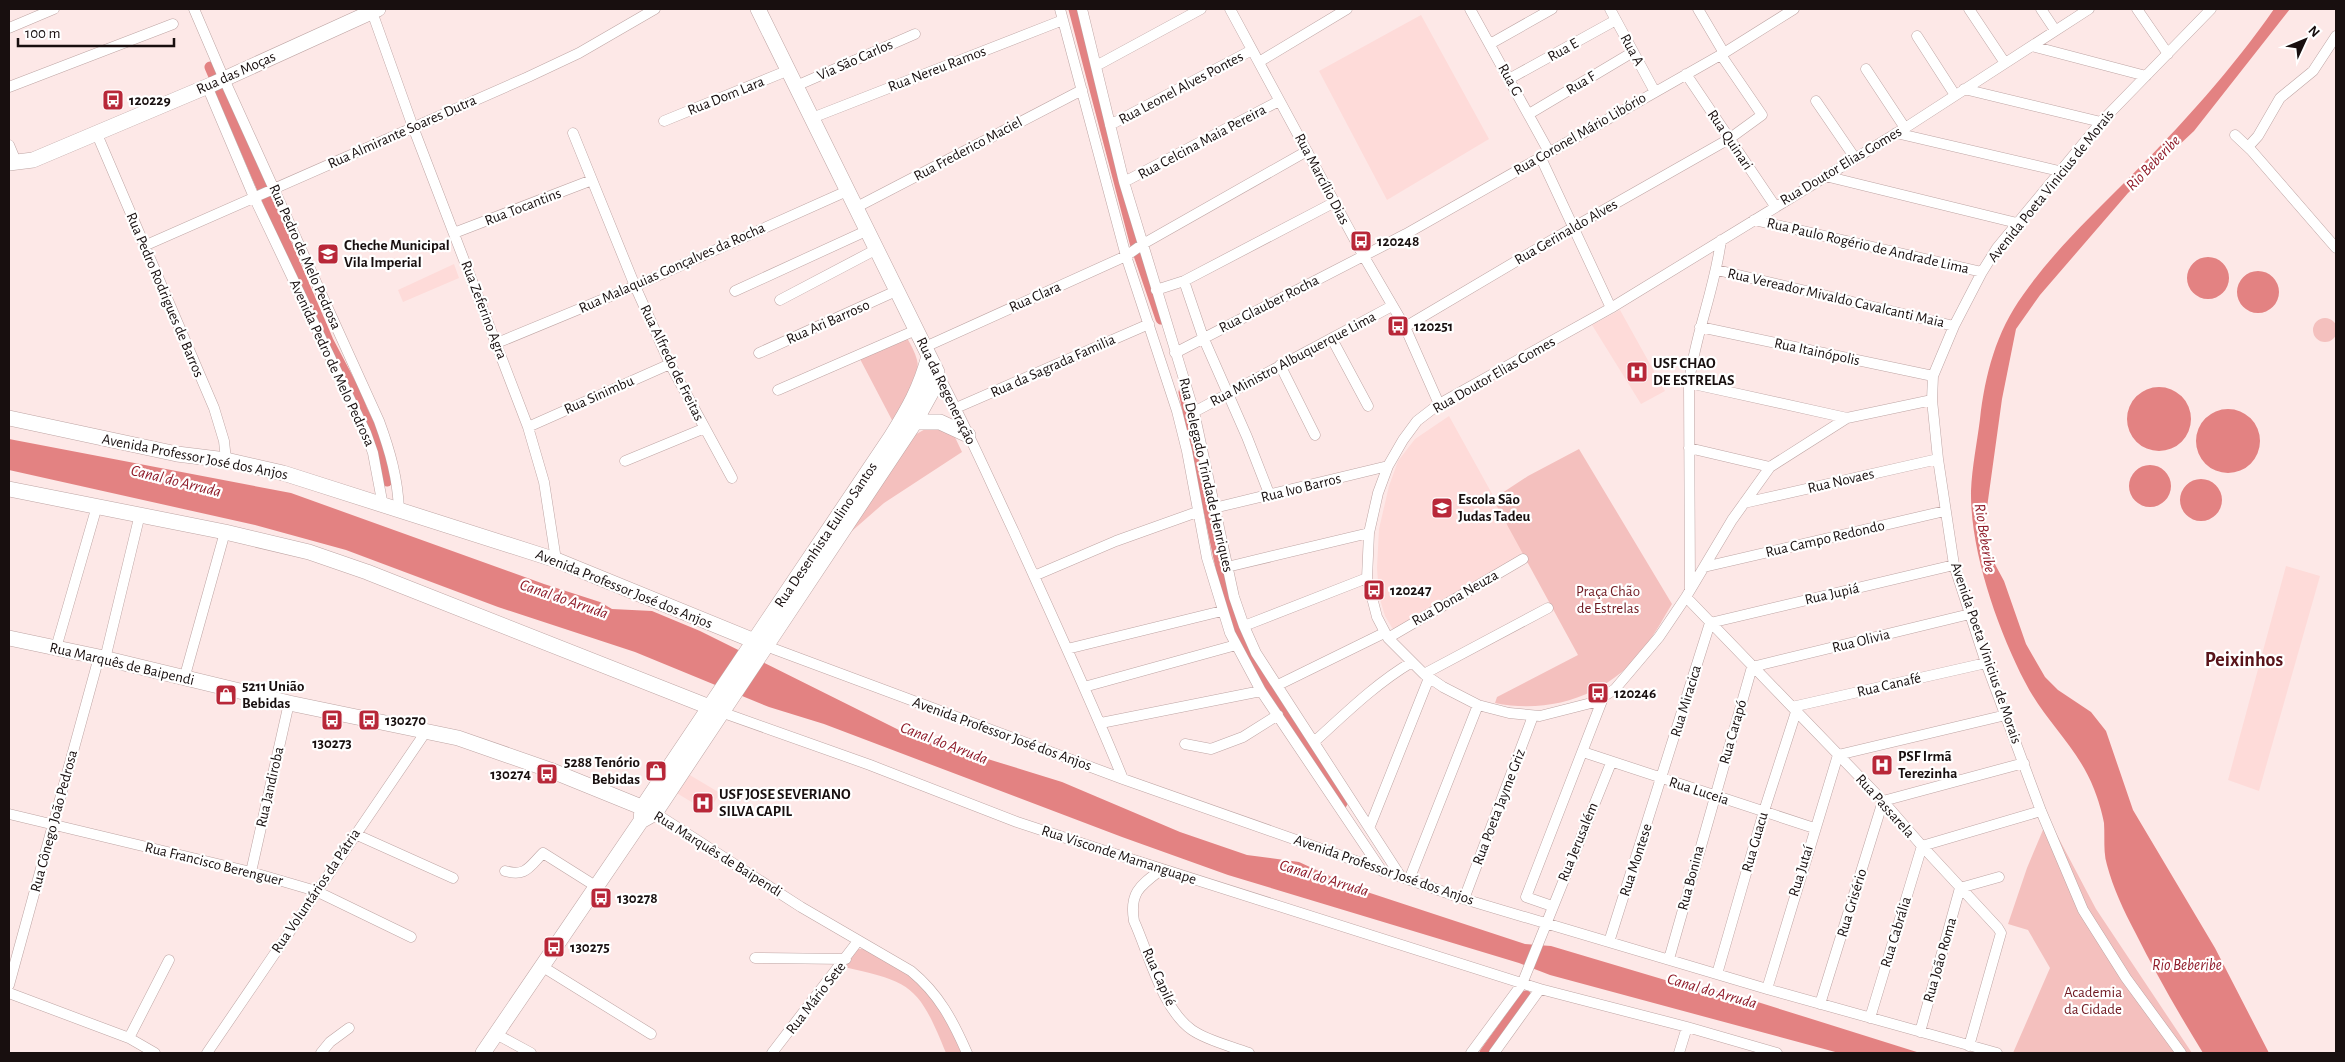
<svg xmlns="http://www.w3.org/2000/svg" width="2345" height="1062" font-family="'Alegreya Sans',sans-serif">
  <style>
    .built { fill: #fedbd9 }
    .green { fill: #f4c0be }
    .water { fill: #e38282 }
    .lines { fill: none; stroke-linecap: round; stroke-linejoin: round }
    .canal { stroke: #e38282; stroke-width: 11 }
    .street-casing { stroke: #bea5a4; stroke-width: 11 }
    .secondary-casing { stroke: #bea5a4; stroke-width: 16 }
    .street { stroke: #fff; stroke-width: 10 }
    .secondary { stroke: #fff; stroke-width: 15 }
    .labels { text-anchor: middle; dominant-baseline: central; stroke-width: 4.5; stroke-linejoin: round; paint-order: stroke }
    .street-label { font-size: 15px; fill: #180f0f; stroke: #fff }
    .poi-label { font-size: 15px; font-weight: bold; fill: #180f0f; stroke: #fff; text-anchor: start }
    .park-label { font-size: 15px; fill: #6f1921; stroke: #fff }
    .water-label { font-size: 16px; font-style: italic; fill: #8f1b29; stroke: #fff }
    .district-label { font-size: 20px; font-weight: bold; fill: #581319; stroke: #fff }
  </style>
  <rect width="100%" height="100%" fill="#fde8e7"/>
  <path class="built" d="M1421,15L1489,139L1387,200L1319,71Z
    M454,264L459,278L403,302L398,290Z
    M1620,310L1665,391L1641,404L1592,325Z
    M1449,416L1527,557L1397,636L1385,616L1379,596L1377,568L1379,529L1389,486L1398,461L1415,439Z
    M2286,566L2320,576L2259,791L2228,780Z
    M688,774L720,793L708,812L675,792Z"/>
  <path class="green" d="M2313 330a12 12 0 1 1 24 0a12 12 0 1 1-24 0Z
    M907,338C911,345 915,352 917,360C922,379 901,405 893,422L860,359Z
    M929,427L953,433L962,452L884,503L852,531L848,529L911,437Z
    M1579,449L1672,604C1664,617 1656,632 1646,646C1611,694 1552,715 1495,703L1497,697L1578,655L1493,499L1528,476Z
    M2048,818L2096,909L2192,1053H2013L2050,968L2028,930L2008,924L2027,868Z
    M858,949H866L912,975L929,990L962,1051L961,1053H946C919,987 913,982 844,967Z"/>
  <path class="water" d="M2274,9H2290L2194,131L2128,193L2040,295L2016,329L2002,399L1985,522L1990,555L2004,581L2026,644L2045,677L2058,690L2091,712L2106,731L2133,810L2215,948L2269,1053H2203C2179,1014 2156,974 2135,932C2124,911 2113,888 2107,865C2103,852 2105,837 2104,823C2102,812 2098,799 2094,789C2079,749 2044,720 2025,682C1998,630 1970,551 1971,491C1972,467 1977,443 1980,419C1985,375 1996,332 2023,295C2053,252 2091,216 2128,179C2178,129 2235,66 2274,9Z
    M2187 278a21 21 0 1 1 42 0a21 21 0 1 1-42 0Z
    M2237 292a21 21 0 1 1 42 0a21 21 0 1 1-42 0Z
    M2127 419a32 32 0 1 1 64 0a32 32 0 1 1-64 0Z
    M2196 441a32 32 0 1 1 64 0a32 32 0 1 1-64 0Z
    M9,439L291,493L544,584L600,602L612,609L652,611L700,631L907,734L1062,782L1180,832L1247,855L1299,862L1358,889L1525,944L1551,946L1682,985L1729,993L1920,1053H1839L1550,975L1519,963L1228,875L1122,837L824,724L769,707L635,652L498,607L346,550L255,525L9,470Z
    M2129 486a21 21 0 1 1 42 0a21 21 0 1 1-42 0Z
    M2180 500a21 21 0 1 1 42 0a21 21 0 1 1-42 0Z"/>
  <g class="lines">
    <path class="canal" d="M1074,9L1136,246L1161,319
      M210,67L328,341L356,394L362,410L384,455L387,481
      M1184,392L1227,596L1241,638L1268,687L1342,803
      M1485,1053L1526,996"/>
    <g class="street-casing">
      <path id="street" d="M194,9L224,79L379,421C390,451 398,479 399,511
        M371,9L413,127L528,427L544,482L556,560
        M1060,9L1126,256L1177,411L1187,451L1207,558L1230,633L1261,691L1382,871
        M1082,9L1124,182L1194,412L1234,597L1244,626L1256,653L1401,877
        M1230,9L1363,255L1405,327L1439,404
        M1470,9L1549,152
        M1610,9L1655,92
        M1698,9L1724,53
        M1969,9L2005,63
        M2041,9L2055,30
        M2137,9L2168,54
        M9,28L54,9
        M1917,36L1955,95
        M1490,44L1552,9
        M2032,46L2146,76
        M1259,62L1347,9
        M1096,66L1201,9
        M1866,69L1905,128
        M1686,74L1775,206
        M1509,79L1616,20
        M207,86L254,197L366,433L373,453L383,506
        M796,86L915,34
        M9,87L173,24
        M1964,89L2101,122
        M1816,101L1855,158
        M1529,114L1633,52
        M812,118L1063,20
        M664,121L789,70
        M1110,125L1252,50
        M96,132L214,408L224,441L226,460
        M573,133L635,286L670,364L732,478
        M1896,133L2059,171
        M2235,135L2251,150L2336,248
        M9,145L17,164
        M2248,147L2258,136L2280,98L2313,71L2336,36
        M1540,156L1611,308
        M1825,176L2017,223
        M1124,182L1279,101
        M855,208L1082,90
        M1754,220L1982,272
        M454,233L592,180
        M144,246L528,77L579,53L655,9
        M1717,270L1954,326
        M1184,281L1203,337L1247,437L1270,496
        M1156,290L1184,281L1335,202
        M735,291L866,231
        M780,300L875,250
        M1405,327L1574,227L1729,139L1762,115L1721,55
        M1700,327L1933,376
        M1332,339L1368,406
        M497,343L635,286L847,191
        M925,347L1126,256L1143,244L1307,151
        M759,353L896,291
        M1175,353L1406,234L1724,53L1794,9
        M1280,365L1315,435
        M937,372C965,424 989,479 1014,532C1051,614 1089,695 1123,779
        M1689,383L1847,418
        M778,390L916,330
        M1932,400L1847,418L1770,467L1732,520L1686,597L1659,637L1615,689L1595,702L1540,716L1509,713L1478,705L1443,687L1424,674L1388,638L1377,617L1367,578L1369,533L1378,493L1388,466L1403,440L1417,421L1439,404L1611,308L1905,128L2089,9
        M956,408L1149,324
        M1194,412L1392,306
        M528,427L670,364
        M1689,448L1770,467
        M625,461L705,428
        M1744,503L1938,459
        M1214,508L1388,466
        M1227,567L1369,533
        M1704,567L1945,511
        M1034,576L1116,541L1197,512
        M1690,590L1689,383C1695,334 1715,289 1721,240
        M1686,597L1883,801L1922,846L1998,928L2001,933L1999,940L1969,1046
        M1244,626L1367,578
        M1388,638L1523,559
        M766,646L1123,779L1464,899L1767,989L1997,1053
        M56,648L97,506
        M1067,649L1222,611
        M105,659L140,514
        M1424,674L1548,608
        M184,679L225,532
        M1278,685L1384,633
        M1084,687L1236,645
        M1792,707L1986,663
        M721,712L870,765L1017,822L1096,848L1540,989L1687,1027L1777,1053
        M1101,723L1261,691
        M1314,742C1345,714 1375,684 1412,662
        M1185,744L1211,749L1243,737L1278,715
        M1583,752L1814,828
        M655,813L801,907L911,971C939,994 953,1021 967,1053
        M9,814L251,872L316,891L411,937
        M1370,826L1429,678
        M355,834L453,878
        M1162,869C1141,885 1129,892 1134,921C1149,954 1162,1009 1192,1030C1208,1041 1231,1046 1249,1053
        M505,871C526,877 529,867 543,853L597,887
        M251,872L289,703
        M1409,880L1478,705
        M1464,899L1533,716
        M1552,906L1526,897L1603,698
        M1609,942L1710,623L1954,565
        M755,958L846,959
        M1669,959L1752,667L1970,614
        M543,967L651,1034
        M1717,974L1764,811L1796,712
        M9,985L99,657
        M1767,989L1838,755L2006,715
        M9,993L129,1038L155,1053
        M1820,1004L1883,801L2024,763
        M1870,1018L1922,846L2041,811
        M1920,1032L1960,888L1999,877
        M496,1034L531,1053
        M129,1038L169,960
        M207,1053L427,730
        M321,1053L330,1042L349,1028
        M772,1053L858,941
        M1471,1053L1522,984L1611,763
        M1494,1053L1540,989
        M1679,1053L1687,1027
        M2181,1053L2126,978L2083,910L2041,811L1986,663L1954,565L1938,459L1932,400L1933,376L1954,326L1982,272L1997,248L2101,122L2211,9"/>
    </g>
    <g class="secondary-casing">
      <path id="secondary" d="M9,163L33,160L213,84L378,9
        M9,418L177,454L226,460L283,473L556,560L762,644
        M915,422H940L968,435
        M9,489L225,532L309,552L367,572L717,710
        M9,638L99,657L289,703L458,738L550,770L651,811
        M641,821L655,813L915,422L931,393L937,372L758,9
        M483,1053L641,821L642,808L672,763L891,437C909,408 920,389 929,356"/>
    </g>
    <use href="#street" class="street"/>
    <use href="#secondary" class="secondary"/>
  </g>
  <defs>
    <g id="bus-square" transform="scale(1.125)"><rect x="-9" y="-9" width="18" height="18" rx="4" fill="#b82738" stroke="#fff"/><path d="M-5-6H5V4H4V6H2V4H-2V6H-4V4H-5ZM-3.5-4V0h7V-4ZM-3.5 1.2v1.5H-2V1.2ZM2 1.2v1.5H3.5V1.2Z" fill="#fff"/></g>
    <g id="school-square" transform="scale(1.125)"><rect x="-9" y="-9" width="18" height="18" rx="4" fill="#b82738" stroke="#fff"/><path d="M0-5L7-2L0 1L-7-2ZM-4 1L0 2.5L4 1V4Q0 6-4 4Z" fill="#fff"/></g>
    <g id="hospital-square" transform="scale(1.125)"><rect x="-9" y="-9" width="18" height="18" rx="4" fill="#b82738" stroke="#fff"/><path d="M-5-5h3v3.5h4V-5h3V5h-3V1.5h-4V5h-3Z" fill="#fff"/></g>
    <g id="shop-square" transform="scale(1.125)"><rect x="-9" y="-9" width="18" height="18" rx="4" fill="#b82738" stroke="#fff"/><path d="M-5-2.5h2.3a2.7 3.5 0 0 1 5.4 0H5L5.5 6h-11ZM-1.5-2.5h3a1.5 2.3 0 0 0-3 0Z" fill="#fff"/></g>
  </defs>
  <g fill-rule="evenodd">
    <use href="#bus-square" x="113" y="100"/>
    <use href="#bus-square" x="1361" y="241"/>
    <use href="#school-square" x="328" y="254"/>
    <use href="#bus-square" x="1398" y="326"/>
    <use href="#hospital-square" x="1637" y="372"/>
    <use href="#school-square" x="1442" y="508"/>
    <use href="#bus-square" x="1374" y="590"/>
    <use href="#bus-square" x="1598" y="693"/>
    <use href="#shop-square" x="226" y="695"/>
    <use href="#bus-square" x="332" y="720"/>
    <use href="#bus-square" x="369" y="720"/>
    <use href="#hospital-square" x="1882" y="765"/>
    <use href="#shop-square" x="656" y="771"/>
    <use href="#bus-square" x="547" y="774"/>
    <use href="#hospital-square" x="703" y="803"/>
    <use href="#bus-square" x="601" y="898"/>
    <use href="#bus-square" x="554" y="947"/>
  </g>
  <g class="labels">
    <g class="street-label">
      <text transform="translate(1563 50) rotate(-29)">Rua E</text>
      <text transform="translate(1632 50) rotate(62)">Rua A</text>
      <text transform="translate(855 60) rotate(-24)">Via São Carlos</text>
      <text transform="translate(937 69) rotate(-21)">Rua Nereu Ramos</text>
      <text transform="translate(236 73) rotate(-24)">Rua das Moças</text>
      <text transform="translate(1510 80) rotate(61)">Rua G</text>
      <text transform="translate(1581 83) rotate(-31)">Rua F</text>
      <text transform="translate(1181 88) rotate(-28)">Rua Leonel Alves Pontes</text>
      <text transform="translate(726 96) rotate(-22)">Rua Dom Lara</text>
      <text transform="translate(402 132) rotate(-24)">Rua Almirante Soares Dutra</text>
      <text transform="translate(1580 134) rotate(-30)">Rua Coronel Mário Libório</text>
      <text transform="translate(1730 140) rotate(56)">Rua Quinari</text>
      <text transform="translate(1202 142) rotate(-28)">Rua Celcina Maia Pereira</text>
      <text transform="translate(968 149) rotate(-28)">Rua Frederico Maciel</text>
      <text transform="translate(1841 166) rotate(-31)">Rua Doutor Elias Gomes</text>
      <text transform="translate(1322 179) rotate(62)">Rua Marcílio Dias</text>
      <text transform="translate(2051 186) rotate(-51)">Avenida Poeta Vinicius de Morais</text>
      <text transform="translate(523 207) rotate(-21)">Rua Tocantins</text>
      <text transform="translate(1566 232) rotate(-30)">Rua Gerinaldo Alves</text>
      <text transform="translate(1868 246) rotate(13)">Rua Paulo Rogério de Andrade Lima</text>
      <text transform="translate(305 257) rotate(66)">Rua Pedro de Melo Pedrosa</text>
      <text transform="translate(672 268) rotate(-24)">Rua Malaquias Gonçalves da Rocha</text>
      <text transform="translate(165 295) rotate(67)">Rua Pedro Rodrigues de Barros</text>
      <text transform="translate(1035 297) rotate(-24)">Rua Clara</text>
      <text transform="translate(1836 298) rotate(13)">Rua Vereador Mivaldo Cavalcanti Maia</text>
      <text transform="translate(1269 304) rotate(-27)">Rua Glauber Rocha</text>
      <text transform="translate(484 310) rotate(69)">Rua Zeferino Agra</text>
      <text transform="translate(828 322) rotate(-24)">Rua Ari Barroso</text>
      <text transform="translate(1817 352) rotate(12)">Rua Itainópolis</text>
      <text transform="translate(1293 359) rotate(-28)">Rua Ministro Albuquerque Lima</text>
      <text transform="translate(332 363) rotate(65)">Avenida Pedro de Melo Pedrosa</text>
      <text transform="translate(672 363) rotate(64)">Rua Alfredo de Freitas</text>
      <text transform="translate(1053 366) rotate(-24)">Rua da Sagrada Familia</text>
      <text transform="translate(1494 375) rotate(-30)">Rua Doutor Elias Gomes</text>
      <text transform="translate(946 391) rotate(64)">Rua da Regeneração</text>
      <text transform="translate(599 395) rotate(-24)">Rua Sinimbu</text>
      <text transform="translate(195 457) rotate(11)">Avenida Professor José dos Anjos</text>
      <text transform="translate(1206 475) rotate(77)">Rua Delegado Trindade Henriques</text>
      <text transform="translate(1841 481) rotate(-13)">Rua Novaes</text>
      <text transform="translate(1301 488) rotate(-14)">Rua Ivo Barros</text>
      <text transform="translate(826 535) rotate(-56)">Rua Desenhista Eulino Santos</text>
      <text transform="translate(1825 539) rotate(-13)">Rua Campo Redondo</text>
      <text transform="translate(624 589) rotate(22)">Avenida Professor José dos Anjos</text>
      <text transform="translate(1832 594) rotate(-13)">Rua Jupiá</text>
      <text transform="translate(1455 598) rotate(-30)">Rua Dona Neuza</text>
      <text transform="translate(1861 641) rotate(-14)">Rua Olivia</text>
      <text transform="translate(1986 653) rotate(71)">Avenida Poeta Vinicius de Morais</text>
      <text transform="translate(122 664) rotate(13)">Rua Marquês de Baipendi</text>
      <text transform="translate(1889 685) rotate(-13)">Rua Canafé</text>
      <text transform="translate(1686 701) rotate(-73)">Rua Miracica</text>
      <text transform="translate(1733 732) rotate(-74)">Rua Carapó</text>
      <text transform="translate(1002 734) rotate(20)">Avenida Professor José dos Anjos</text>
      <text transform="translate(270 787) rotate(-77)">Rua Jandiroba</text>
      <text transform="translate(1699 791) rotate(18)">Rua Luceia</text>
      <text transform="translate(1885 806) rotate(48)">Rua Passarela</text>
      <text transform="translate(1499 807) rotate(-69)">Rua Poeta Jayme Griz</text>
      <text transform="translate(54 821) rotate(-75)">Rua Cônego João Pedrosa</text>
      <text transform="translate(1578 842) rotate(-68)">Rua Jerusalém</text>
      <text transform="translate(1755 842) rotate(-74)">Rua Guacu</text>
      <text transform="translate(718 854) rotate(32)">Rua Marquês de Baipendi</text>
      <text transform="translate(1119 855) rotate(18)">Rua Visconde Mamanguape</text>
      <text transform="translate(1636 860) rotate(-72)">Rua Montese</text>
      <text transform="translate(214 864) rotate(14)">Rua Francisco Berenguer</text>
      <text transform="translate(1384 870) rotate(19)">Avenida Professor José dos Anjos</text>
      <text transform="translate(1801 871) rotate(-73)">Rua Jutaí</text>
      <text transform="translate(1691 878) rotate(-75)">Rua Bonina</text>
      <text transform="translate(316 891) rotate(-56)">Rua Voluntários da Pátria</text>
      <text transform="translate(1852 903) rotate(-73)">Rua Grisério</text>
      <text transform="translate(1896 932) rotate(-73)">Rua Cabrália</text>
      <text transform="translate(1940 960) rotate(-74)">Rua João Roma</text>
      <text transform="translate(1159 977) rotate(66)">Rua Capilé</text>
      <text transform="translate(816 998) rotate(-52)">Rua Mário Sete</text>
    </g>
    <g class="poi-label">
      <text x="129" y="100">120229</text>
      <text x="1377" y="241">120248</text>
      <text x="344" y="245">Cheche Municipal<tspan x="344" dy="17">Vila Imperial</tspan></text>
      <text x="1414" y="326">120251</text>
      <text x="1653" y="363">USF CHAO<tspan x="1653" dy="17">DE ESTRELAS</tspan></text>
      <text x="1458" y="499">Escola São<tspan x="1458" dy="17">Judas Tadeu</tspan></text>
      <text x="1390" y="590">120247</text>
      <text x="242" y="686">5211 União<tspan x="242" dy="17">Bebidas</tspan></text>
      <text x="1614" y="693">120246</text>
      <text x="385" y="720">130270</text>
      <text x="332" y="743" text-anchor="middle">130273</text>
      <text x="1898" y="756">PSF Irmã<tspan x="1898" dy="17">Terezinha</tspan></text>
      <text x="640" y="762" text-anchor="end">5288 Tenório<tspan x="640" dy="17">Bebidas</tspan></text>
      <text x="531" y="774" text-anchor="end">130274</text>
      <text x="719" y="794">USF JOSE SEVERIANO<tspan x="719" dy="17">SILVA CAPIL</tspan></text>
      <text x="617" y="898">130278</text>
      <text x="570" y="947">130275</text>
    </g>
    <g class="park-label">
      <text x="1608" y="591">Praça Chão<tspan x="1608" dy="17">de Estrelas</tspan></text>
      <text x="2093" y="992">Academia<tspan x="2093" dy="17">da Cidade</tspan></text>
    </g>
    <g class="water-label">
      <text transform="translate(2153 163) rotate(-46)">Rio Beberibe</text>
      <text transform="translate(176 481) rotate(14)">Canal do Arruda</text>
      <text transform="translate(1985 538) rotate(81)">Rio Beberibe</text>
      <text transform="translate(564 599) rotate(19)">Canal do Arruda</text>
      <text transform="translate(944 743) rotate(21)">Canal do Arruda</text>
      <text transform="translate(1324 878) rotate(17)">Canal do Arruda</text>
      <text x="2187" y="965">Rio Beberibe</text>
      <text transform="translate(1712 991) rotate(16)">Canal do Arruda</text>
    </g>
    <g class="district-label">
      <text x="2244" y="660">Peixinhos</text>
    </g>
  </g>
  <rect width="2345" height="1062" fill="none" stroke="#180f0f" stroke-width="20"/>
  <g transform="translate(2305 40) rotate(46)" stroke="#ffffff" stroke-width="4" paint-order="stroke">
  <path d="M0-4L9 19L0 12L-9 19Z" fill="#180f0f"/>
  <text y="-8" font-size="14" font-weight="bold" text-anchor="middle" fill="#180f0f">N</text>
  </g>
  <path d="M18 38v8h156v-8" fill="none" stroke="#180f0f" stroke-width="2.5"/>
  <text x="25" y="38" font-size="15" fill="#180f0f" stroke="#ffffff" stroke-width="4" paint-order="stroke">100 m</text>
</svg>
